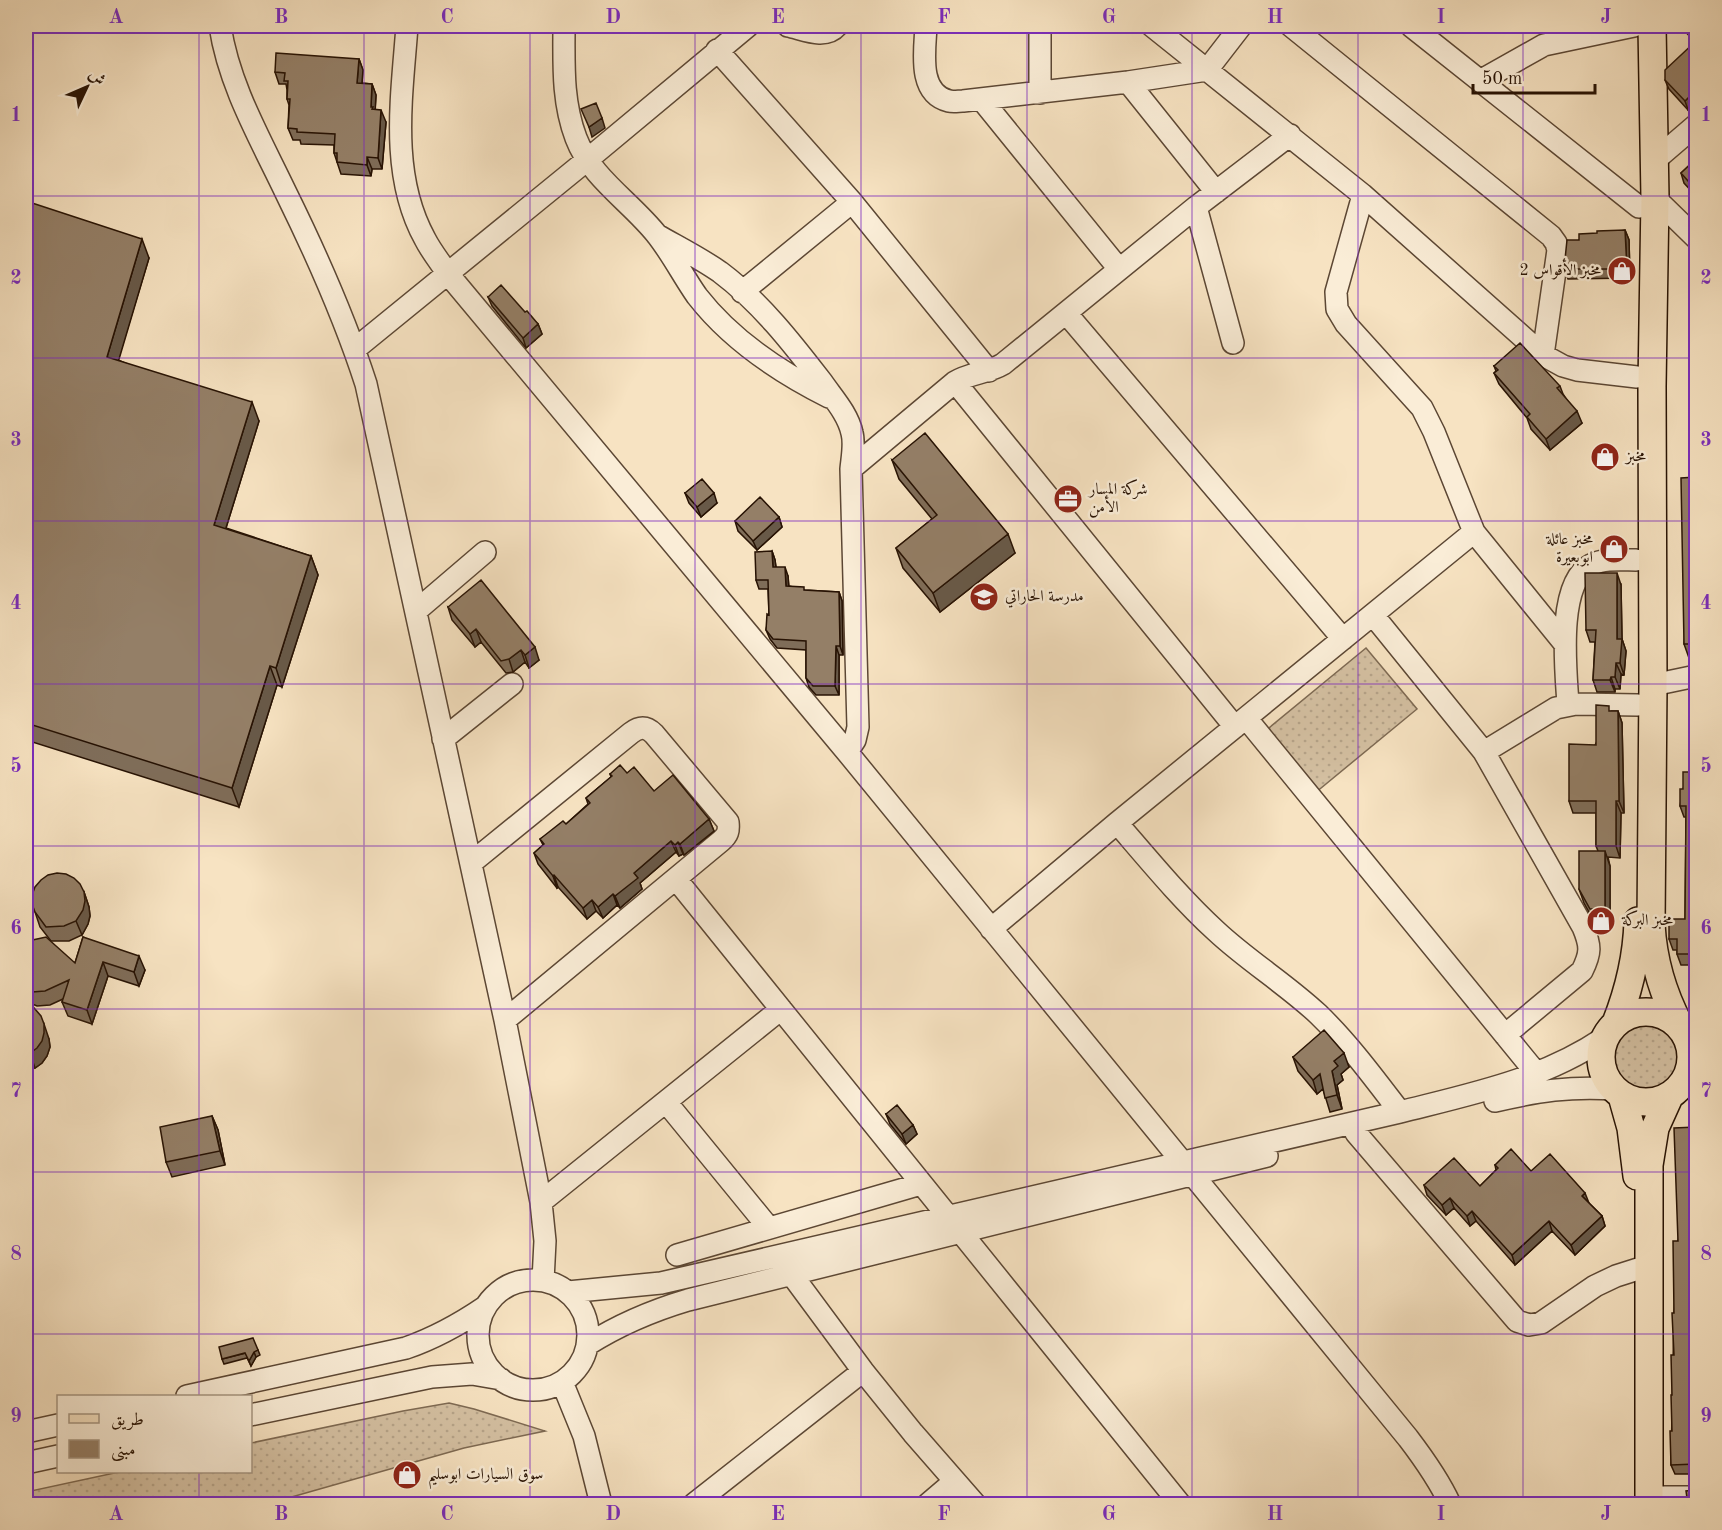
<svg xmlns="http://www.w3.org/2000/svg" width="1722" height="1530" font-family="'Old Standard TT',Amiri,serif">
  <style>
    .garden { fill: url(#garden-dots); stroke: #7e6a53; stroke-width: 1.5 }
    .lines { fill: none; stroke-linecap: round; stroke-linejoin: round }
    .minor-casing { stroke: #5c4734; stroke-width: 24 }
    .major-casing { stroke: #281304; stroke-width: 30 }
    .minor { stroke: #faedd7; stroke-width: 21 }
    .major { stroke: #f7e3c2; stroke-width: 27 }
    .wall { fill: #7f6d59; stroke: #281304; stroke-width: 1.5 }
    .shaded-wall { fill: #685948; stroke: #281304; stroke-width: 1.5 }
    .building { fill: #947f67; stroke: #281304; stroke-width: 1.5 }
    .grid { fill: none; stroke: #7b2cbf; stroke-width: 1.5; stroke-opacity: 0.55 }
    .labels { text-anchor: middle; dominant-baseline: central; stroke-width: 5; stroke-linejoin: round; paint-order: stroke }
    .poi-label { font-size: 16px; fill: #281304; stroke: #faedd7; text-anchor: start }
    .neatline { fill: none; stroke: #7b2cbf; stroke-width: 2 }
    .grid-label { font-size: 20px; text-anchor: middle; font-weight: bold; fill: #7b2cbf }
  </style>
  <defs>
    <pattern id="garden-dots" width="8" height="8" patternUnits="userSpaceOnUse" patternTransform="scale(1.5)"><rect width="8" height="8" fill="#d4c0a2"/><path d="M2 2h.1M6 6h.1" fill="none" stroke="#b6a48a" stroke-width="1.8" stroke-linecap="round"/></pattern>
  </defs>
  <rect width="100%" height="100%" fill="#f7e3c2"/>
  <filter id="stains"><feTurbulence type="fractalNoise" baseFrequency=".00333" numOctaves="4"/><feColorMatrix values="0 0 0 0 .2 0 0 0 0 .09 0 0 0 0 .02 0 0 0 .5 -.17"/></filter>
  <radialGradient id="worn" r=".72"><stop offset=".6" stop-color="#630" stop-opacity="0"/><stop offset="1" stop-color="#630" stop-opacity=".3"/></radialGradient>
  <path class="garden" d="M1366,648L1417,709L1315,793L1264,732Z
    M1613 1059a33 33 0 1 1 66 0a33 33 0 1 1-66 0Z
    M449,1403L474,1409L545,1431L464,1448L267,1504H26V1492L119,1472H250L251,1443L403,1411Z"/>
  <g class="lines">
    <g class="minor-casing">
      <path id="minor" d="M220,26C229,86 261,140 287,195C317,256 345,319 366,384L505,1020L541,1202L545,1241L543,1281
        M407,26C402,96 389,174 425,239C431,251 440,262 448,274L847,752L1408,1438C1424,1459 1439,1480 1450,1504
        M564,26C564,64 562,101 576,138C591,178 631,202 657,235C672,254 683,276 697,296C732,341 779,372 829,397
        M788,26C803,29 825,40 837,26
        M926,26C925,50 917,93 949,101C953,102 959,101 963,101L1128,82L1207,70L1241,26
        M1152,26L1363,195L1543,355L1563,366L1577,370L1637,377
        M1291,26L1551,236L1556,243L1558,250L1543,355
        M1411,26L1639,207
        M717,50L852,202L989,371
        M1480,81L1544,45L1634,26
        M1128,82L1216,192
        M1040,93V26
        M982,100L1119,269
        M1654,161L1696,125
        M1363,195L1336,292L1337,309L1346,324L1422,408L1434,432L1474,532L1564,643
        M1655,198L1696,238
        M1196,207L1233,343
        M657,235C678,247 700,258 720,272C760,302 792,343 822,382C833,398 848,414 852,433C855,444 852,458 851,469L858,727L855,740L847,752
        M742,292L852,202
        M1066,313L1343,639
        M355,349L587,160L748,26
        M955,382L1235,727
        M851,469L955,382C970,373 988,373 1003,364L1196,207L1290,135
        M416,611L485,552
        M1373,615L1484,752L1583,927C1591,946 1591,953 1582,971L1505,1035
        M1653,685L1696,676
        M1568,704C1566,671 1556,583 1591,565C1604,558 1622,560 1636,560
        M1246,718L1537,1074
        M443,739L512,684
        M1484,752L1556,708L1576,704L1638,705
        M1117,823C1149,860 1180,898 1216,931C1248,961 1286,984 1318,1014C1349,1044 1374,1078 1400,1112
        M471,863L631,733C639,727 646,726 654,734L728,822C729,831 728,835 721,841L505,1020
        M676,879L1180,1504
        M991,929L1117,823L1474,532
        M1688,1074L1696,1071
        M1495,1101C1538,1091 1570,1086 1614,1089
        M666,1102L769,1228
        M1356,1133L1517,1321L1529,1325L1541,1323L1595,1286L1616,1276L1638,1269
        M541,1202L781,1009
        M677,1255L921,1184
        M792,1275L863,1371L913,1433L975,1504
        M478 1335a55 55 0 1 1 110 0a55 55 0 1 1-110 0Z
        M568,1292L661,1283L1400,1112C1471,1094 1542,1080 1604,1038
        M587,1345C620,1324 651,1311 688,1300L1267,1156
        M562,1382L584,1436L601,1504
        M187,1396L406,1348C435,1338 460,1324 485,1307
        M250,1415L432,1377L472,1374L501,1379
        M26,1432L58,1425
        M26,1463L58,1456
        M1649,1497H1696
        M694,1504L863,1371
        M928,1504L955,1481"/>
    </g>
    <g class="major-casing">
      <path id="major" d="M1652,26L1655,198L1652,386L1653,685L1651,924C1653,962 1663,995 1681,1028
        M1601 1057a45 45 0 1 1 90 0a45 45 0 1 1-90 0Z
        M1616,1023C1629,990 1637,957 1638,921
        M1622,1096L1631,1128L1637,1176
        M1649,1504V1165L1655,1128L1669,1097"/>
    </g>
    <use href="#minor" class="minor"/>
    <use href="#major" class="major"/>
  </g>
  <path class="wall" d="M1680,26H1696V103L1688,110L1669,89L1665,80L1695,42Z
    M359,59L363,70L362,83L372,84L376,95L375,110L386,122L382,169H372L371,176L341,174L334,153V145L301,144L300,140H293L288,128L289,105L287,99V90L286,84H279L275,72Z
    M1696,159V196L1684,183L1681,173Z
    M26,201L149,258L118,360L259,421L226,528L311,556L318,575L282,687L277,685L239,807L26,740Z
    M1625,230L1629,240L1630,278L1568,279L1564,269L1579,240Z
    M488,297L525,312L538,324L542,334L526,348L492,306Z
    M1494,366L1560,386L1563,394L1582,423L1550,450L1531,429L1527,418L1499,384L1494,373L1496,371Z
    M892,460L1015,553L940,612L903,568L896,548L932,519L899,479Z
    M1696,477V658H1689L1684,644Z
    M685,493L717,503L701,517L689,503Z
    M779,517L782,527L757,550L738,531L735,521Z
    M772,551L775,560L776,567L788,576L789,586L805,590L839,592L842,601L843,655H839V695H816L809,687L806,678V650L777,648L770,639L766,630L769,615L768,589H759L756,580Z
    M1621,585L1622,639L1626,651L1624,675L1621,674L1620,689H1615V692H1597L1593,680L1595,642H1590L1586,630Z
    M448,607L539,660L529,668L525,662L513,672L506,673L481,642L475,647L452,620Z
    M1696,697V965H1681L1677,954V950H1673L1669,939L1685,919L1686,817H1684L1680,806L1683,789L1689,772L1694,715Z
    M1611,711H1618L1622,723L1624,813H1621L1620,858L1608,857L1610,866V923H1595L1584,903L1579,889L1598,851L1596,846V813H1573L1569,801Z
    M627,773L654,791L709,819L714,831L684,855L683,854L679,856L676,852L640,883L642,889L620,908L617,905L603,918L596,911L587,919L558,887L557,888L538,864L534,853L543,845L540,839L566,824L588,804L586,798L611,777L610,774Z
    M84,892L89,907L90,916L88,924L82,935L69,941H51L40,927L35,912Z
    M83,937L145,970L139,986L108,976L92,1024L68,1016L62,1002L63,999L50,1005L37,1006L30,1003L49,1039L50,1047L47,1056L42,1063L35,1068L26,1070V1001H28L26,998V943L75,963Z
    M1293,1057L1349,1067L1341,1074L1343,1080L1337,1085L1342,1109L1330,1112L1323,1089L1317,1094L1298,1071Z
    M886,1114L913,1125L917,1134L906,1144L890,1124Z
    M212,1116L218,1130L225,1165L172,1177L166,1162Z
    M1696,1127V1474H1675L1671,1465L1674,1313L1678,1241Z
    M1495,1165L1531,1171L1589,1203L1602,1216L1605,1226L1575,1255L1552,1231L1515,1265L1476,1221L1470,1226L1454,1208L1446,1215L1427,1195L1424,1185L1480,1186L1496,1170Z
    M258,1350L260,1355L256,1357L251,1366L247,1358L224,1364L222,1359Z"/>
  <path class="shaded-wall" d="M359,59L363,70L361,95L357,83Z
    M372,84L376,95L375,114L371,107Z
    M1696,90V103L1688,110L1685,101Z
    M381,110L386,122L382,169L378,158Z
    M602,118L605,128L592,137L589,127Z
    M367,157L372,169L371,176L367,165Z
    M1625,230L1629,240L1630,278L1627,269Z
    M142,239L149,258L114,376L107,357Z
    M538,324L542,334L526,348L523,338Z
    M252,402L259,421L221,544L214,525Z
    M1577,411L1582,423L1550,450L1546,439Z
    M714,493L717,503L701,517L697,507Z
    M779,517L782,527L757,550L753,541Z
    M1008,534L1015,553L940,612L933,593Z
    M772,551L775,560L777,576L773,567Z
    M311,556L318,575L282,687L276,668Z
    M785,567L788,576L789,595L786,586Z
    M1617,573L1621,585L1622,639L1626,651L1624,675L1620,663L1617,639Z
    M839,592L842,601L843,655L840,646Z
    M476,629L481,642L475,647L470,634Z
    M836,646L839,655V695L835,686Z
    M535,647L539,660L529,668L525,655Z
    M521,650L525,662L513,672L509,659Z
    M1616,663L1621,674L1620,689L1615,677Z
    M270,666L277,685L239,807L232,788Z
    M1611,677L1615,689V692L1610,680Z
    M1618,711L1622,723L1624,813L1619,801Z
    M1616,801L1621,813L1620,858L1616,846Z
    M709,819L714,831L684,855L680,844Z
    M671,841L676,852L640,883L642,889L620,908L615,896L634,873Z
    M678,842L683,854L679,856L675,845Z
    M1605,851L1610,866V923L1605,909Z
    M554,875L558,887L557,888L553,876Z
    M84,892L89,907L90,916L88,924L82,935L76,921Z
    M613,894L617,905L603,918L598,907Z
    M592,900L596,911L587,919L583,908Z
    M139,956L145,970L139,986L134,972Z
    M103,962L108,976L92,1024L87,1010Z
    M44,1024L49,1039L50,1047L47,1056L42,1063L35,1068L30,1053Z
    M1344,1053L1349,1067L1341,1074L1343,1080L1337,1085L1342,1109L1337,1095L1332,1071L1334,1061Z
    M1320,1074L1325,1087L1317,1094L1313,1080Z
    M212,1116L218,1130L225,1165L220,1151Z
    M913,1125L917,1134L906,1144L902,1134Z
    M1585,1193L1589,1203L1582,1196Z
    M1450,1198L1454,1208L1446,1215L1442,1205Z
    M1472,1211L1476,1221L1470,1226L1467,1216Z
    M1602,1216L1605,1226L1575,1255L1571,1245Z
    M1549,1221L1552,1231L1515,1265L1512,1255Z
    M254,1352L256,1357L251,1366L249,1361Z"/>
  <path class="building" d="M1686,26H1696V37Z
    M1696,41V90L1685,101L1665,80V70Z
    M276,53L359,59L357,83L372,84L371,107H373L372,109L381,110L378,158L367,157V165L337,162V153H334L335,134L297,132V129L288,128L290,99H287L288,81H284L285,73L275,72Z
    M596,103L602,118L589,127L581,109Z
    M1696,159V190L1681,173Z
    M26,201L142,239L107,357L252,402L214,525L311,556L276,668L270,666L232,788L26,723Z
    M1625,230L1627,269H1564L1567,240H1579V234L1597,233V231Z
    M501,285L525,312L527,311L538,324L523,338L488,297Z
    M1520,343L1560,386L1557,388L1577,411L1546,439L1527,417L1530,414L1494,373L1498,370L1494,366Z
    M925,433L1008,534L933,593L896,548L937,515L892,460Z
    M1696,477V644H1684L1681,478Z
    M702,479L714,493L697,507L685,493Z
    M760,497L779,517L753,541L735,521Z
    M772,551L773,567H785L786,586L804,587V590L839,592L840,646H836L835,686H813L806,678V641L773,639L766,630L767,614L769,615L768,580H756L755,552Z
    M1585,573H1617V639H1622L1620,663H1616L1615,677H1611L1610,680H1593L1596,630H1586Z
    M481,580L535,647L525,655L521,650L509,659L501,661L476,629L470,634L448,607Z
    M1694,697H1696V954H1677V939H1669V919H1685L1686,806H1680V789H1683V772H1689V715H1694Z
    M1596,705L1609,706V711H1618L1619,801H1616V846H1596V801H1569V744L1596,745Z
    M620,765L627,773L634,767L654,791L673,775L709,819L680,844L678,842L675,845L671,841L634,873L638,878L615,896L613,894L598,907L592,900L583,908L554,875L553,876L534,853L544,844L540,839L563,821L566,824L590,803L586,798L612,776L610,774Z
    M1579,851H1605V909H1590L1579,889Z
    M57,873L66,874L74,878L80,884L84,892L85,901L83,910L76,921L64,926L46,927L35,912L32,904V895L35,887L41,880L48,875Z
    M46,937L75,963L83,937L139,956L134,972L103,962L87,1010L62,1002L69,980L45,991L32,992L26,990V943L28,941Z
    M26,1001H28L41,1016L44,1024V1033L42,1041L37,1048L30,1053L26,1055Z
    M1324,1030L1344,1053L1334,1061L1338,1066L1332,1071L1337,1095L1325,1098L1320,1074L1313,1080L1293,1057Z
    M897,1105L913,1125L902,1134L886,1114Z
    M212,1116L220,1151L166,1162L160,1127Z
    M1696,1127V1464L1671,1465L1670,1431H1672L1671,1395H1672L1671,1355H1674L1672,1313H1674L1673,1241H1678L1674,1128Z
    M1511,1149L1531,1171L1550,1154L1585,1193L1582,1196L1602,1216L1571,1245L1549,1221L1512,1255L1472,1211L1467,1216L1450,1198L1442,1205L1424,1185L1454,1158L1480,1186L1498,1168L1495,1165Z
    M253,1338L258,1350L254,1352L249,1361L245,1353L222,1359L219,1347Z
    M1693,1490L1696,1493V1504H1667V1498H1687L1686,1491Z"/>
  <path class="grid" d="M199,26V1396M364,26V1504M530,26V1504M695,26V1504M861,26V1504M1027,26V1504M1192,26V1504M1358,26V1504M1523,26V1504M26,196H1696M26,358H1696M26,521H1696M26,684H1696M26,846H1696M26,1009H1696M26,1172H1696M26,1334H1696M199,1472V1504"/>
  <defs>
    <g id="shop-disc" transform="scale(1.5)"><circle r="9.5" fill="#8f2418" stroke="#faedd7"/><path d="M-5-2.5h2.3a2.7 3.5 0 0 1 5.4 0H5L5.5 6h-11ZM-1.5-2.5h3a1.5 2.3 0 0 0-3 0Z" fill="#fff"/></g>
    <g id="office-disc" transform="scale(1.5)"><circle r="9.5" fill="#8f2418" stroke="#faedd7"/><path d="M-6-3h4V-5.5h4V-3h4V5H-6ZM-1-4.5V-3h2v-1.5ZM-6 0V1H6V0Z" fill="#fff"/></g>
    <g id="school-disc" transform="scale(1.5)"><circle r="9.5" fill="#8f2418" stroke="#faedd7"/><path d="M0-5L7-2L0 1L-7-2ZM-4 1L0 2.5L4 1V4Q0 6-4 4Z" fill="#fff"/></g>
  </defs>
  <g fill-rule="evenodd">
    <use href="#shop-disc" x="1622" y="271"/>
    <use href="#shop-disc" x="1605" y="457"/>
    <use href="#office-disc" x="1068" y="499"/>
    <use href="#shop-disc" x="1614" y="549"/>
    <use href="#school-disc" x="984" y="597"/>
    <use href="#shop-disc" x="1601" y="921"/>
    <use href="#shop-disc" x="407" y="1475"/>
  </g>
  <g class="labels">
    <g class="poi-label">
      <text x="1601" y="271" text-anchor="end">مخبز الأقواس 2</text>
      <text x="1626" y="457">مخبز</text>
      <text x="1089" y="490">شركة المسار<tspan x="1089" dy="18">الأمن</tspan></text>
      <text x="1593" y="540" text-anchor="end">مخبز عائلة<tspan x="1593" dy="18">ابوبعيرة</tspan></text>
      <text x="1005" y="597">مدرسة الحاراتي</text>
      <text x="1622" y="921">مخبز البركة</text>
      <text x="428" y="1475">سوق السيارات ابوسليم</text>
    </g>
  </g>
  <rect width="1722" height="1530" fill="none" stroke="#f7e3c2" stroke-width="66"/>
  <rect x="57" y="1395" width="195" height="78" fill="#faedd7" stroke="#a69683" stroke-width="1.5"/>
  <rect x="69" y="1414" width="30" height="9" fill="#f7e3c2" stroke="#a69683" stroke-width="1.5"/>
  <text x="111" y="1425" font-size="18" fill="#281304">طريق</text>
  <rect x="69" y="1440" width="30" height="18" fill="#947f67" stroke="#a69683" stroke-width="1.5"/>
  <text x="111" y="1455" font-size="18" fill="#281304">مبنى</text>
  <g transform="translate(87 87) rotate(46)" stroke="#faedd7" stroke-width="4.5" paint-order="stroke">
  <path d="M0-4.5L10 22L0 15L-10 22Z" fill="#281304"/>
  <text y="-9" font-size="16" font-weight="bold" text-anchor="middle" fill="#281304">ش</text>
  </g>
  <path d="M1473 84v9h122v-9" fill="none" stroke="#281304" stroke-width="3"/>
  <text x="1482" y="84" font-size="18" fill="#281304" stroke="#faedd7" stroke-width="4.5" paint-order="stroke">50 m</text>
  <rect x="33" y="33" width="1656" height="1464" class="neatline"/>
  <g class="grid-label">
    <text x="116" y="23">A</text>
    <text x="281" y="23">B</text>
    <text x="447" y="23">C</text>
    <text x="613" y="23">D</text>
    <text x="778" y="23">E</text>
    <text x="944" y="23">F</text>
    <text x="1109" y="23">G</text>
    <text x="1275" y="23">H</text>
    <text x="1441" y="23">I</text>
    <text x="1606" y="23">J</text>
    <text x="16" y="121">1</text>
    <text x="1706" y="121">1</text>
    <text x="16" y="284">2</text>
    <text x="1706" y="284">2</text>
    <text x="16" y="446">3</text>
    <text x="1706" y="446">3</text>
    <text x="16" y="609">4</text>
    <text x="1706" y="609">4</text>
    <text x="16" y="772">5</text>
    <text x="1706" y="772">5</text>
    <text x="16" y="934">6</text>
    <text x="1706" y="934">6</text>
    <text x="16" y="1097">7</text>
    <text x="1706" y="1097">7</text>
    <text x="16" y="1260">8</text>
    <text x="1706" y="1260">8</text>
    <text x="16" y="1422">9</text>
    <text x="1706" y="1422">9</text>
    <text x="116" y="1520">A</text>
    <text x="281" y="1520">B</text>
    <text x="447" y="1520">C</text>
    <text x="613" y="1520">D</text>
    <text x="778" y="1520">E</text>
    <text x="944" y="1520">F</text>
    <text x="1109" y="1520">G</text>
    <text x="1275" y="1520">H</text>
    <text x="1441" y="1520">I</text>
    <text x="1606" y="1520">J</text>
  </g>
  <rect width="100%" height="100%" filter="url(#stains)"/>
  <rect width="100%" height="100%" fill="url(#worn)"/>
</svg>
